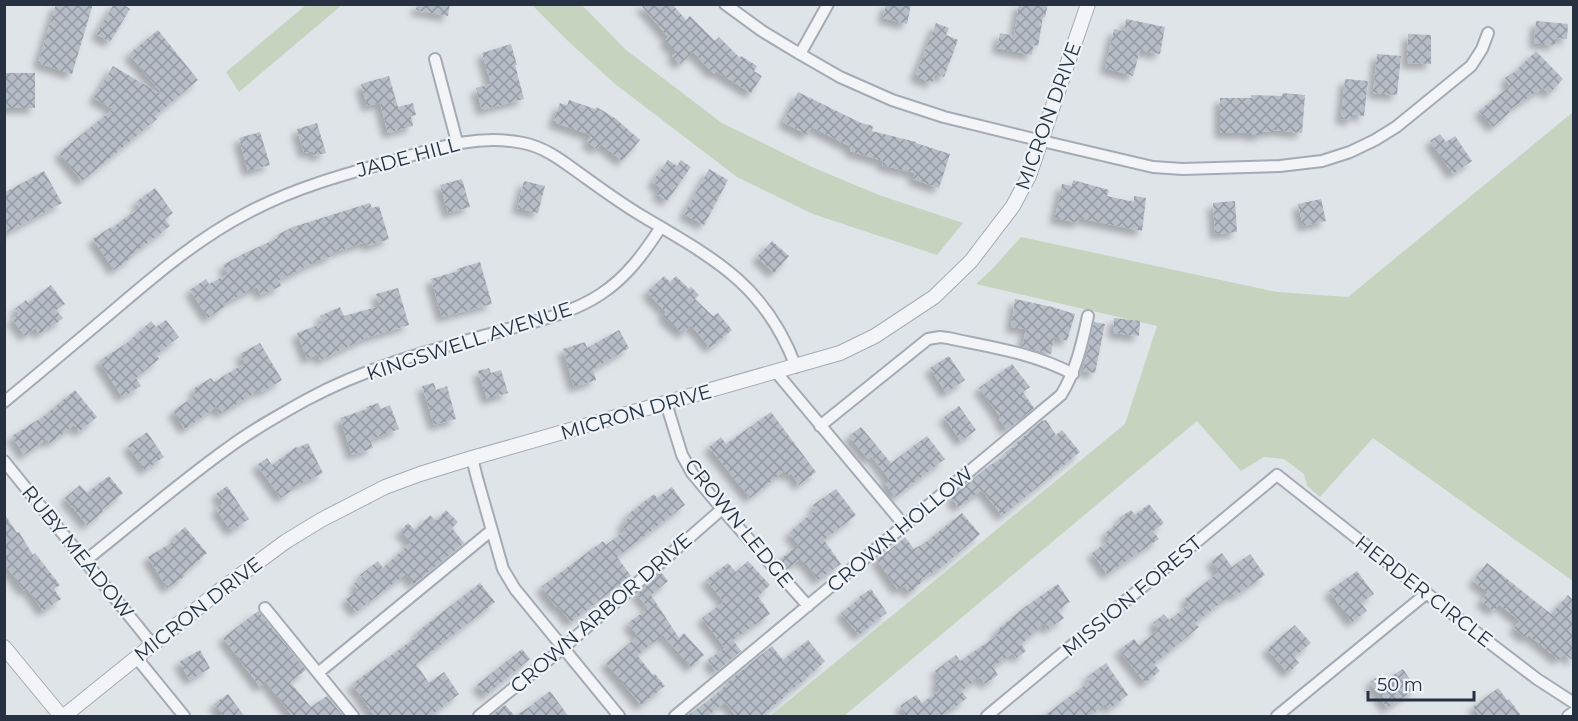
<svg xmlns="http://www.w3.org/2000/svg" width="1578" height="721" font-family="Montserrat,sans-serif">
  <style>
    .grass { fill: #c6d4bf }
    .building { fill: url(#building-cross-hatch); filter: url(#shadow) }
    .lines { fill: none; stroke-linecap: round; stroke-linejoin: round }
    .minor-casing { stroke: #a4abb4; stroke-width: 14 }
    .tertiary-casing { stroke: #a4abb4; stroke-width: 16 }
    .minor { stroke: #f2f4f7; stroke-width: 10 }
    .tertiary { stroke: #f2f4f7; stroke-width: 14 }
    .labels { text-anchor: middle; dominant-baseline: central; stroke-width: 4.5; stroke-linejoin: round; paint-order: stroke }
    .street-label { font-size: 20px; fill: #263242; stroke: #eef3f7 }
  </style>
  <defs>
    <pattern id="building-cross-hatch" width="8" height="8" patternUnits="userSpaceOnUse" patternTransform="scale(1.5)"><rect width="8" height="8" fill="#b6bdc7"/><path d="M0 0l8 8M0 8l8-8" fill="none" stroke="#949aa3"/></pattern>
    <filter id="shadow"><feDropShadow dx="-5.5" dy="5.5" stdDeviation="3" flood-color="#0004"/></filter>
  </defs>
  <rect width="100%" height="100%" fill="#dfe4e9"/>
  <path class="grass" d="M306,5H342L239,92L226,72Z
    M532,5H582L626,50L722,123L812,167L879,195L963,223L937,255L813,214L737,177L615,84L569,42Z
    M1573,112V581L1373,438L1320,497L1307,486L1304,474L1284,459L1264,457L1241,471L1197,421L844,716H770L1125,424L1157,326L976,284L993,268L1021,237L1277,292L1348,297Z"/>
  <path class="building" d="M56,4H93L72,74L38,63Z
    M114,4H123L130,9L110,42L96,34Z
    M417,4H450L448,16L416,10Z
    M640,4H672L686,20L690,16L715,41L719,37L740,58L741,56L757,66L754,71L762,76L751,93L716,71L714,74L693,52L680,64L672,56L676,52L665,41L668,37Z
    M886,4H911L907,24L883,18Z
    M1019,4H1048L1045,17H1043L1038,46L1033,45L1032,55L997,48L1000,33L1014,36Z
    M1126,19L1165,27L1160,54L1140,50L1133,76L1105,68L1114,29L1124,31Z
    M1536,21L1568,24L1567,39L1556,38L1555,45L1534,43Z
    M936,23L949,28L946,35L958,40L944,77L935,74L932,83L915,76Z
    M158,30L198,80L155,116L157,119L82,181L59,153L113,109L94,98L113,66L164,96L129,54Z
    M1408,34L1431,35V64L1407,63Z
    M511,44L517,65H515L524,99L482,110L476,88L491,84L482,53Z
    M1536,51L1563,79L1549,94L1543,88L1509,110L1510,112L1493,127L1479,111L1510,86L1505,78L1516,71Z
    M1377,54L1401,56L1397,95L1373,93Z
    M4,73H35V108H4Z
    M389,76L398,107L413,103L416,115L411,116L413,126L388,133L380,103L367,106L361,84Z
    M1345,79L1368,81L1364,116L1352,114V120L1341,119Z
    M798,92L861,123L873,126L872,131L916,142V143L950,154L939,188L913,179L915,173L882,165L883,161L850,151L851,147L812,127L808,135L783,122Z
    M1283,93L1305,95L1302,133L1273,130V132L1262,131V135H1250V133H1220V98H1251V95L1282,96Z
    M569,100L595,109L597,107L616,119L640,140L622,161L601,144L597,149L587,142L591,135L553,122L560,103L567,106Z
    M317,123L326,153L314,156L313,151L304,153L297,129Z
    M260,132L270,165L248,171L239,138Z
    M1440,134L1446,142L1455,136L1472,161L1453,174L1430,141Z
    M668,160L677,166L681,160L691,167L667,201L657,194L661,188L652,182Z
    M709,169L728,180L704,225L684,214Z
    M44,171L62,203L4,234V193Z
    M462,179L470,207L448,213L440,185Z
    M1073,180L1109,190L1107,196L1134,202V196L1146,198L1142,231L1079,218V223L1055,218L1062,184L1072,186Z
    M524,181L545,186L538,213L517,208Z
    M155,188L173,213L165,219L170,226L131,255L132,257L114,270L93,239L111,227L112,228L140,207L136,202Z
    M1321,199L1326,221L1303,226L1298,204Z
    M1235,201L1237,232L1215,234L1213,203Z
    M370,203L372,208L379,206L389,239L368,246L366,242L331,253L332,256L315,262L279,280L281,286L261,295L257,287L223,304L224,307L208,318L190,290L206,279L209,284L228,274L223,265L243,254L278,238L277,235L293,227Z
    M772,241L789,256L774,273L757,257Z
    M480,262L492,304L442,317L431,279L458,271L457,269Z
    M664,276L670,282L676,276L689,289L691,287L699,295L695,299L713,316L718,313L732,330L710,348L691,325L683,334L663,316L666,312L647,292Z
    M51,285L65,304L56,310L63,318L53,326L52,324L40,334L35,328L25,336L12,319L19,314L15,309L26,300L28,303Z
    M398,288L409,325L366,338L320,360L318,354L307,359L297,333L323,323L320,316L340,307L344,316L380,306L376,294Z
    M1015,299L1052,307L1075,314L1067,341L1054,337L1051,354L1022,347L1026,329L1011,327Z
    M1114,318L1140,321L1139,336L1113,333Z
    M166,320L179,337L156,355L159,359L136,378L141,386L122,397L99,361L127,343L151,321L156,327Z
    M1094,322L1105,324L1095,373L1083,371Z
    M619,330L629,348L593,369L596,380L574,387L563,349L585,342L587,348Z
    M260,343L282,380L262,392L261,389L220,414L216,407L185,429L173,411L196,395L193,389L211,378L214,382L245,363L240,354Z
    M949,356L965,380L946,393L930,368Z
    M1012,364L1030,387L1023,392L1034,408L1007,430L999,419L1001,418L979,388Z
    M489,368L491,373L501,370L508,393L487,399L478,371Z
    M434,383L436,390L447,386L456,419L434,425L422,386Z
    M75,390L97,417L79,432L74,425L50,443L47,439L24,455L12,436L44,416Z
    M378,403L381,409L390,405L399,429L370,440L373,448L352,455L340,418L367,409L366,407Z
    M959,406L976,430L961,441L944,417Z
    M771,412L816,472L799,485L791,473L787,476L784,471L750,498L709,447L721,437L726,444Z
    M1043,420V421L1046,420L1056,435L1062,430L1080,452L1002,516L982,490L958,507L951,497L990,465L1007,455L1005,452L1017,445L1016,443Z
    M861,427L891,463L927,436L945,459L895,497L885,483L889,479L872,456L868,459L849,436Z
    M147,432L164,457L145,470L128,446Z
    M308,443L323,473L289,489L291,491L281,498L257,465L267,458L272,465L296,447L297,448Z
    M109,476L123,493L102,510L103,512L87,525L65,498L80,485L87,493Z
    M227,486L249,519L231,531L216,509L223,504L216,494Z
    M672,487L685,505L617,557L631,576L571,622L558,606L556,607L541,587L603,541L606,545L626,530L621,524L629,518L627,515L654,494L657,498Z
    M836,489L856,515L824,540L841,564L818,580L806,563L805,564L800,559L786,570L778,561L799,545L789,533L815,510L813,505Z
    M1149,504L1164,523L1153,531L1159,539L1107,574L1092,553L1110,540L1105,533L1121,521L1119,518L1131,510L1135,515Z
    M446,510L458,522L452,528L464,543L414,584L406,574L356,612L346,599L358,590L354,584L362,578L360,575L378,561L383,568L411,542L400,531L408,523L415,530L430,515L436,521Z
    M4,513L17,533L19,532L33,555L35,553L60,585L54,589L61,599L43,611L27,588L24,591L4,563Z
    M962,513L980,534L942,567L921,579L923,581L910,593L904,586L898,590L876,559L896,545L905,537L914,549L926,542Z
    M185,527L207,553L183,574L185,576L167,588L148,557L176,540L174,537Z
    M1222,553L1232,567L1250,554L1265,575L1235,596L1233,593L1195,623L1199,627L1154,664L1160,671L1145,683L1119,650L1134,639L1139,645L1158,630L1153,623L1164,614L1169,620L1189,605L1185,599L1219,572L1211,561Z
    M748,561L770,585L758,596L770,614L733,640L741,651L716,672L708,660L725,648L702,618L724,602L706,580L728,563L736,572Z
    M1487,563L1551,614L1568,595L1574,601V661L1564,654L1559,660L1529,635L1526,638L1514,628L1520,621L1499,604L1494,611L1481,601L1488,592L1473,581Z
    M1357,571L1374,594L1361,603L1367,611L1352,622L1329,591Z
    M661,572L668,581L651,595L679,638L684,633L704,655L691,667L663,635L637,655L653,675L655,674L665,686L641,705L606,663L638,636L628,623L649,608L636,594Z
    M480,583L495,602L416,664L429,683L444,672L459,694L429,717H375L352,684L419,635L417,632Z
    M1058,584L1070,602L1058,610L1064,618L1048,629L1044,624L1021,644L1026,651L1017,658L1013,653L993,667L998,675L985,684L980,677L961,691L967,698L954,708L953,707L939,717H907L900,706L916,695L922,703L940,690L935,683L941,678L935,671L956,655L960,661L998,635L996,631L1025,607Z
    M871,589L887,613L872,623L873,624L859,635L841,613L860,598L859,597Z
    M258,611L306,670L290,682L311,707L327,696L344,717H293L266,682L260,687L223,638Z
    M1295,625L1311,643L1294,657L1299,663L1288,673L1267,649Z
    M808,640L825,661L821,665L805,679V680L787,693L788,694L760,717H737L725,702L706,717H686L714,696L726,685L725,684L772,646L783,660Z
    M522,649L530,659L486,695L477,685Z
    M200,650L210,668L190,680L179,662Z
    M1106,663L1128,695L1109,709L1106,703L1089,717H1043L1090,681L1087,677Z
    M1403,669L1416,689L1387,708L1370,682L1381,674L1385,680Z
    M1498,688L1508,701L1509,699L1522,717H1481L1473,707Z
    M550,691L569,717H490L505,705L515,716L534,704V703Z
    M228,694L245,717H224L214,704Z"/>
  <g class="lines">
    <g class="minor-casing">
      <path id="minor" d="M725,4L762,31L800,54L840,77L892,100L944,117L1042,141L1153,167L1183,169L1280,166L1322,161L1350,152L1375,140L1396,127L1471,66L1482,49L1488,33
        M800,54L828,4
        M435,59L457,142
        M776,372L904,525
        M4,402C43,370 81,338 119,306C159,272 199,238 247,213C294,188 345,174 396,160C439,147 478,134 523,143C548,148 566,164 586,178C604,191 622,204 642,216C713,258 765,284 796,367
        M666,403L682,455L692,473L722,509L808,606
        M820,426L928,339L940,337L948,338C990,347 1034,353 1073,374
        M472,458L477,478L503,569L515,589L619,716
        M4,461L152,644
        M85,561C133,523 179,483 228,448C252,430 279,415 306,400C363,369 427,351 490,334C527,323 568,316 601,294C627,277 644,253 661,227
        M265,608L353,716
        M136,657L184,716
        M318,673L492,530
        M479,716L563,648L722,509
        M675,716L1061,395C1076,371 1082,344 1088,316
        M987,716L1277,475L1482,637L1537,679L1574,703
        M1277,716L1427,593
        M1568,716L1574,712"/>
    </g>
    <g class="tertiary-casing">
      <path id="tertiary" d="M4,647L61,716
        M64,716L219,591L285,542L321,520L385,487L420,474L472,458L840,353L875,336L934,297L971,261L1013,206L1029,176L1088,4"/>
    </g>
    <use href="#minor" class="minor"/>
    <use href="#tertiary" class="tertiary"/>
  </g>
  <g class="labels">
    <g class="street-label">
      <text transform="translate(1048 116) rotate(-70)">MICRON DRIVE</text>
      <text transform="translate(408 157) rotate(-15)">JADE HILL</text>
      <text transform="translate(469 341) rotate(-18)">KINGSWELL AVENUE</text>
      <text transform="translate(636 412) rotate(-16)">MICRON DRIVE</text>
      <text transform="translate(739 523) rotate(51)">CROWN LEDGE</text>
      <text transform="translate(900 529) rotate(-40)">CROWN HOLLOW</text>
      <text transform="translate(78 552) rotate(51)">RUBY MEADOW</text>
      <text transform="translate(1424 591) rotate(38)">HERDER CIRCLE</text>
      <text transform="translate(1132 596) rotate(-40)">MISSION FOREST</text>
      <text transform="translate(198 609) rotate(-38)">MICRON DRIVE</text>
      <text transform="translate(601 613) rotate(-41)">CROWN ARBOR DRIVE</text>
    </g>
  </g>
  <rect width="1578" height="721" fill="none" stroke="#263242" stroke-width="12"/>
  <path d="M1368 691v9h106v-9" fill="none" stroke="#263242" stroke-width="3"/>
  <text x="1377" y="691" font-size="18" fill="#263242" stroke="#eef3f7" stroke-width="4.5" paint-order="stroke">50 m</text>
</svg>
